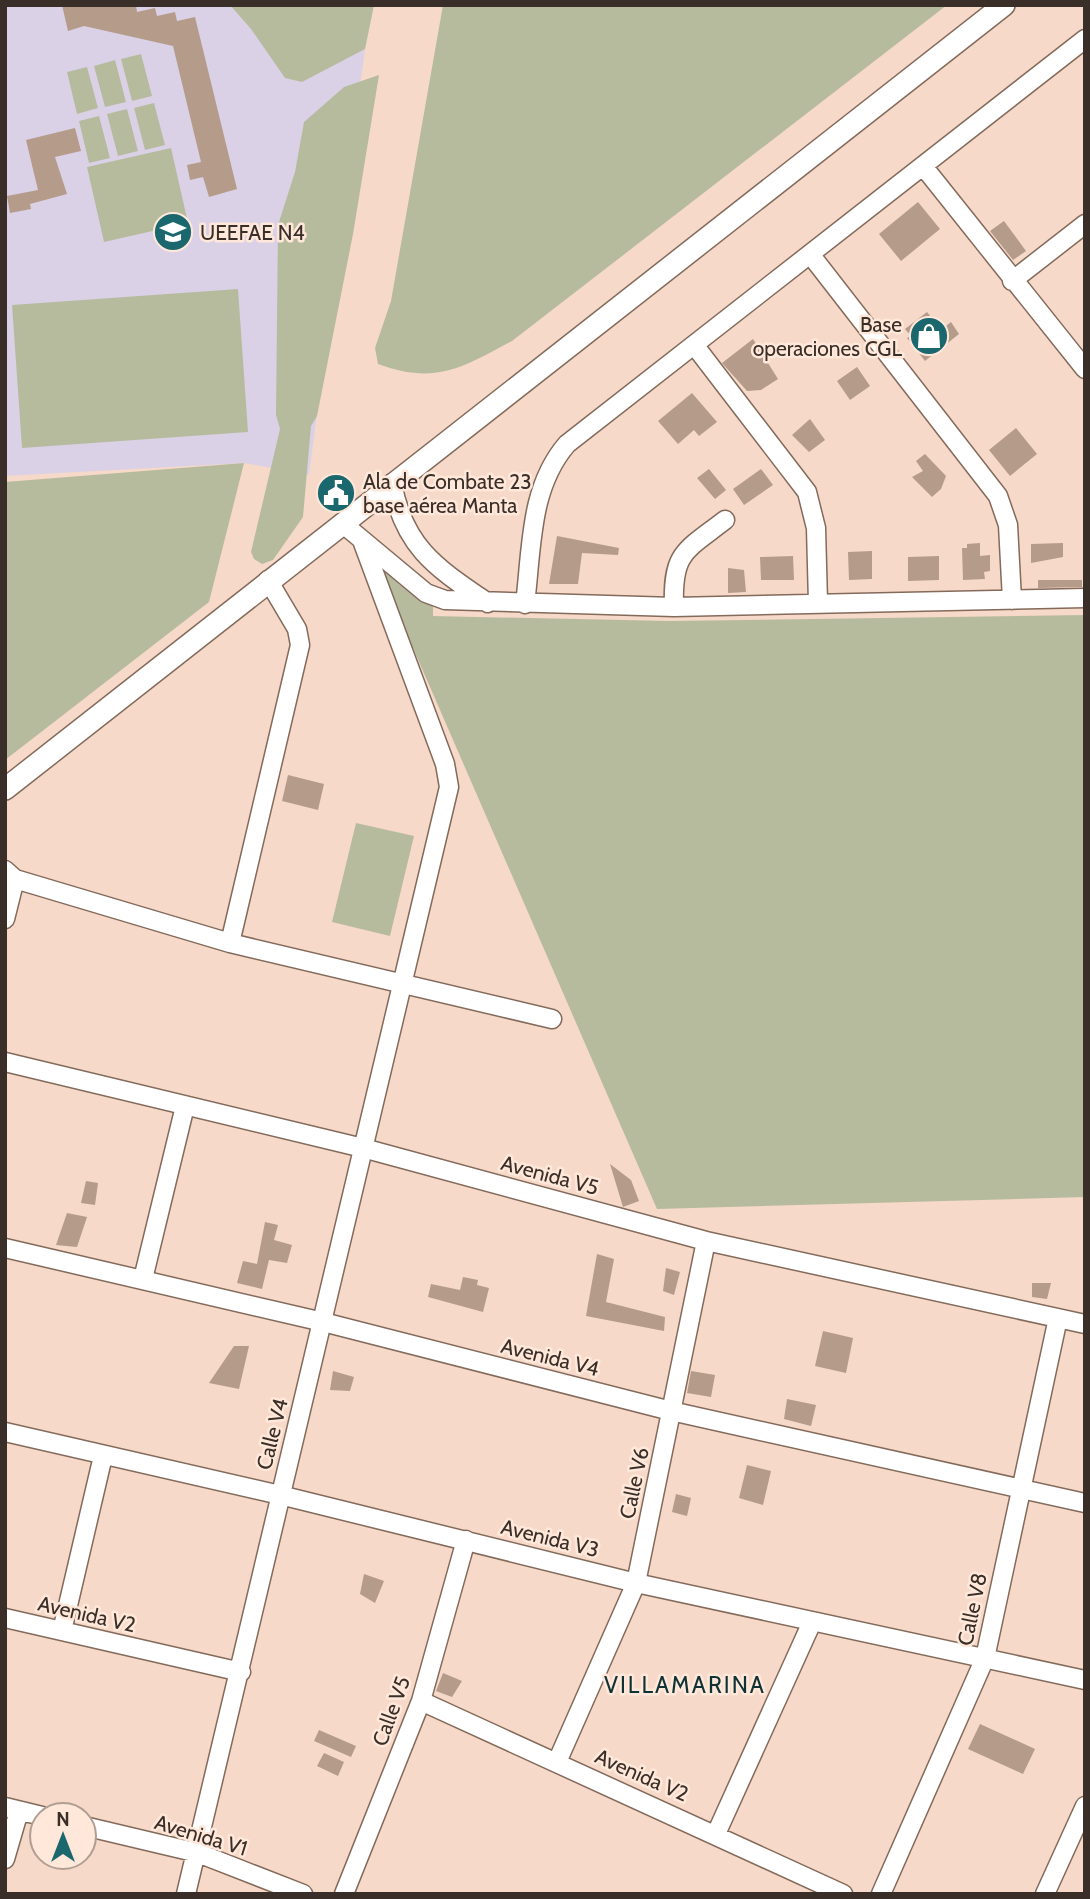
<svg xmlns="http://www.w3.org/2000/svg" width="1090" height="1899" font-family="Cabin,sans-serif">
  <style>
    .education { fill: #dad1e7 }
    .green { fill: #b7bb9e }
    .building { fill: #b59b8a }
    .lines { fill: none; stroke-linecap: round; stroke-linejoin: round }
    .minor-casing { stroke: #836a5b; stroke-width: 21 }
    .tertiary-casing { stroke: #836a5b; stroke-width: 24 }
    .minor { stroke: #fff; stroke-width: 18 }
    .tertiary { stroke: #fff; stroke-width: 21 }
    .labels { text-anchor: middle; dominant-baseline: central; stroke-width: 5; stroke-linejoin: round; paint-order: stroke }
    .poi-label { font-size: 21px; fill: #3a2f28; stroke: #ffe8da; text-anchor: start }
    .street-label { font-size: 21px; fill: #3a2f28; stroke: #ffe8da }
    .neighbourhood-label { font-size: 23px; letter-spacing: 2px; fill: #0f3235; stroke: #ffe8da }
  </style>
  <rect width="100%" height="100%" fill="#f6d9c8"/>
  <path class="education" d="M5,5H374L365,49L309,475L244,463L5,476Z"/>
  <path class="green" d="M230,5H374L365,49L302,82L285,78L251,29Z
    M443,5H947L512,341C462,368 435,385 378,364L375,348L391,301Z
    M141,54L152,96L132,101L121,59Z
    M115,60L126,102L105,107L94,66Z
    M87,67L98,108L77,114L67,72Z
    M379,75L353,234L317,416L311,426L303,517L273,560L262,564L254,559L251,552L280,429L276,415L278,225L295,172L304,122L344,87Z
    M154,103L165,145L145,150L134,108Z
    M127,109L138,151L118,156L107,114Z
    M99,116L110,158L89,163L79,121Z
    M171,148L188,223L104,242L87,167Z
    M238,289L248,432L22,448L12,305Z
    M244,463L209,602L5,760V482Z
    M383,568L400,585L433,606V616L669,621L1085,615V1197L657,1209L400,618Z
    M356,823L414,836L390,936L332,922Z"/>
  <path class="building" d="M62,5H136L137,12L155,8L157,16L175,12L177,21L195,17L237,189L209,197L203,177L190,180L187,165L201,162L173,46L84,26L68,31Z
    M75,128L81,151L55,157L67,194L30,204L31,209L10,213L7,196L38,190L26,140Z
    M918,202L940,229L901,261L879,234Z
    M1004,221L1026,251L1013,260L990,231Z
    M927,312L941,330L951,322L959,334L925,361L907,338L911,336L905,329Z
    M753,339L778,379L761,390L747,391L722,363Z
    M857,367L870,386L850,400L837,381Z
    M692,393L717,422L699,436L694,430L678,444L658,421Z
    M810,419L825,440L809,452L792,435Z
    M1016,428L1037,454L1010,476L989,450Z
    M925,454L946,476L941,489L932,497L912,477L923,471L916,461Z
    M709,469L726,490L715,499L697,478Z
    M761,469L773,485L744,505L733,489Z
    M557,536L619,548L618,555L582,553L578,584H549Z
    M980,543V556L990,555V571L984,572L985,579L963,580L962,548H967V544Z
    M1063,543V557L1031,563V544Z
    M872,551V579L849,580L848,552Z
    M793,556L794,580H761L760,557Z
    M939,556V580L908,581V557Z
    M728,568L744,570L746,592L728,593Z
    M1038,580H1082V587L1038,588Z
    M288,775L324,784L318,810L282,801Z
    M610,1164L631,1180L639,1201L623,1207Z
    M86,1181L98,1183L95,1205L81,1203Z
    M67,1213L87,1217L77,1247L56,1245Z
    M265,1222L278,1225L274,1240L292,1245L287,1263L269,1260L262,1289L237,1283L243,1261L257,1264Z
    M597,1254L614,1259L606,1302L665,1317L664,1331L586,1316Z
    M666,1268L680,1272L674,1295L663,1291Z
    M463,1277L478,1280L477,1285L489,1288L483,1312L428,1297L431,1284L460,1290Z
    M1032,1283H1051L1047,1299L1032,1297Z
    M823,1331L853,1338L846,1373L815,1366Z
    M234,1346H249L239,1389L209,1383Z
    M333,1371L354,1377L350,1391L330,1390Z
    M691,1371L715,1375L711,1397L687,1393Z
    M787,1399L816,1405L811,1426L784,1419Z
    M747,1465L771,1471L763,1505L739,1498Z
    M676,1494L691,1498L687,1516L672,1512Z
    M364,1574L384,1581L375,1603L360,1594Z
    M443,1673L462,1681L452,1697L436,1691Z
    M980,1724L1035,1749L1023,1774L968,1749Z
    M319,1730L356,1746L351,1757L314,1741Z
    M324,1753L344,1762L338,1776L317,1766Z"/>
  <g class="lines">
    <g class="minor-casing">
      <path id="minor" d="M923,166L1085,369
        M810,254L998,496L1008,525L1012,600
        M1012,281L1085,224
        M695,346L807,492L816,528L818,603
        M392,483C404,548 437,568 488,603
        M342,523L426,593L445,600L674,607L1085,598
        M525,604C532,549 529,488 567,444L1085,39
        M674,607C672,552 685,551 725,520
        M5,870L15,879L230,943L552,1019
        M5,919L15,879
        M230,943L300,645L297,629L268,580
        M5,1062L363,1148L706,1241L1085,1324
        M5,1248L323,1322L671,1411L1085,1503
        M143,1279L185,1106
        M5,1432L280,1495L636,1583L1085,1680
        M5,1618L241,1672
        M62,1631L103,1456
        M421,1701L843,1894
        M557,1762L636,1583L706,1241
        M5,1807L42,1816
        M84,1826L198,1853L303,1894
        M716,1834L812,1622
        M5,1859L19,1811
        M186,1894L449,787L445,764L363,543
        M344,1894L421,1701L466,1540
        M881,1894L985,1658L1058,1318
        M1045,1894L1085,1806"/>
    </g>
    <g class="tertiary-casing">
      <path id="tertiary" d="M5,789L1004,5"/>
    </g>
    <use href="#minor" class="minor"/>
    <use href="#tertiary" class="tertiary"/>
  </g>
  <defs>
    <g id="school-disc" transform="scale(2.0125)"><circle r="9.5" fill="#1a686d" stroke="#ffe8da"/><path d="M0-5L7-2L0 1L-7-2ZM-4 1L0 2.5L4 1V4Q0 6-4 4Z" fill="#fff"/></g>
    <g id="shop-disc" transform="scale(2.0125)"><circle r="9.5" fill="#1a686d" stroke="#ffe8da"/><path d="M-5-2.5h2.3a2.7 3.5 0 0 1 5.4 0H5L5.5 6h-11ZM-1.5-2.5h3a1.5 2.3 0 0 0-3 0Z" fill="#fff"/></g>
    <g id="civic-disc" transform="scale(2.0125)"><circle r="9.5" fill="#1a686d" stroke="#ffe8da"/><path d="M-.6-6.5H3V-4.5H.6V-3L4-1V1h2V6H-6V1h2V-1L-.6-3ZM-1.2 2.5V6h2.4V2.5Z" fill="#fff"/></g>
  </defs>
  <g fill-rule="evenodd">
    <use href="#school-disc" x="173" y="232"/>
    <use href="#shop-disc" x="929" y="336"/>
    <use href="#civic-disc" x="336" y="493"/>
  </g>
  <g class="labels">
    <g class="poi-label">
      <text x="200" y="232">UEEFAE N4</text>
      <text x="902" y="324" text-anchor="end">Base<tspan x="902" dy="24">operaciones CGL</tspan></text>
      <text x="363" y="481">Ala de Combate 23<tspan x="363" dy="24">base aérea Manta</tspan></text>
    </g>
    <g class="street-label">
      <text transform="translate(550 1175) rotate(15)">Avenida V5</text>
      <text transform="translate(550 1357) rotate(14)">Avenida V4</text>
      <text transform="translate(272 1434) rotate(-76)">Calle V4</text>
      <text transform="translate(634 1483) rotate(-78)">Calle V6</text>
      <text transform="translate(550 1538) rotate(14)">Avenida V3</text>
      <text transform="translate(972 1609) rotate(-78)">Calle V8</text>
      <text transform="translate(87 1614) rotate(13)">Avenida V2</text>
      <text transform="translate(391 1711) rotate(-70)">Calle V5</text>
      <text transform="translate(642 1775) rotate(24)">Avenida V2</text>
      <text transform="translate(201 1835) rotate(17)">Avenida V1</text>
    </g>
    <g class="neighbourhood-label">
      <text x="685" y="1685">VILLAMARINA</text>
    </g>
  </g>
  <rect width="1090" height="1899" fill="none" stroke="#3a2f28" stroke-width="14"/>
  <g transform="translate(63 1836)"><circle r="33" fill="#ffe8da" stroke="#b09e93" stroke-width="2"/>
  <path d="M0-5L12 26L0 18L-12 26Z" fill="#1a686d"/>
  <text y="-10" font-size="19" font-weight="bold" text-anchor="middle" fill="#3a2f28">N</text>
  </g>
</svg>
